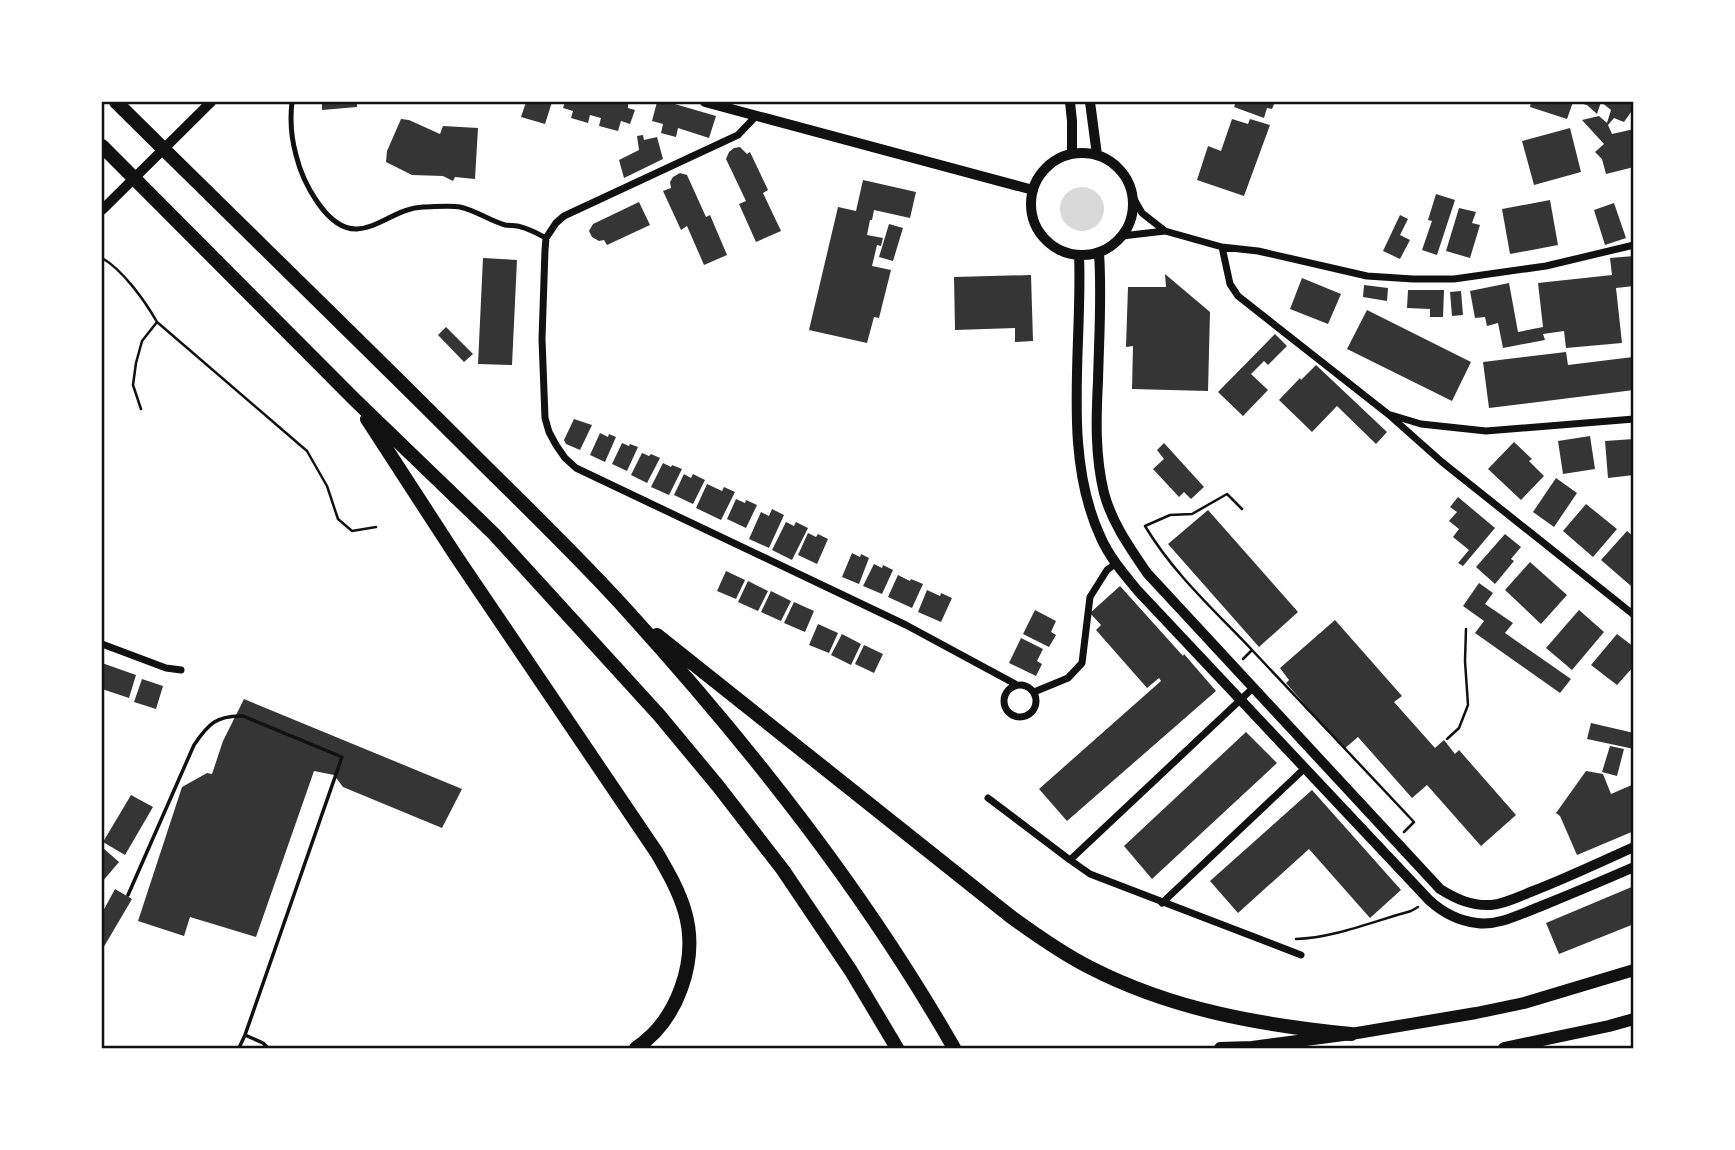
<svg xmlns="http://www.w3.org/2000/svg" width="1735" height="1150" font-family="'PT Serif',serif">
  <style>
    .water { fill: #d9d9d9 }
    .building { fill: #353535 }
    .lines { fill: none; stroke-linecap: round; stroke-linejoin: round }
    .path { stroke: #111; stroke-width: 2.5 }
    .service { stroke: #111; stroke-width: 3.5 }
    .pedestrian { stroke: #111; stroke-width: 5 }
    .minor { stroke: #111; stroke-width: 7 }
    .tertiary { stroke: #111; stroke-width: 10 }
    .secondary { stroke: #111; stroke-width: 10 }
    .primary { stroke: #111; stroke-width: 12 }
    .motorway { stroke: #111; stroke-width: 14 }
    .neatline { fill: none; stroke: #111; stroke-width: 2.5 }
  </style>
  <rect width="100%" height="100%" fill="#fff"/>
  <path class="water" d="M1060 209a22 22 0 1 1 44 0a22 22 0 1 1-44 0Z"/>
  <path class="building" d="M322,102H357V107L322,110Z
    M526,102H552L545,124L521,117Z
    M565,102H628V108L635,110L630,124L621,121L618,131L599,126L601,118L590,115L588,123L571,118L573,111L563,108Z
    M657,102H668L716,116L709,138L678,128L676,137L661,133L663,124L652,121Z
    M1236,102H1275L1272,109L1267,108L1264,118L1234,107Z
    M1531,102H1573L1567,119L1530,107Z
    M1576,102H1634V113L1631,112L1624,122L1614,118L1608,125L1612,134L1634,129V167L1606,174L1602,159L1595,152L1604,144L1582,120L1599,116L1607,123L1611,110L1601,102L1597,114L1587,105Z
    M401,119L409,120L440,134L443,126L478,128L475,179L455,177L453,181L443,176L412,175L386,162L387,151Z
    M1232,119L1248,124L1250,119L1270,125L1244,196L1197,180L1208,146L1221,151Z
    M1570,128L1581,172L1534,185L1522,141Z
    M643,135L644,140L657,137L663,159L624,178L619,160L639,150L637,136Z
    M740,147L747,154L750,152L768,190L763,193L781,231L756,242L739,204L746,201L726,159L729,152L734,148Z
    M680,173L687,175L706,217L710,215L727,255L704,265L687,226L681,230L663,191L671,188L670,182L673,177Z
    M863,180L916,192L910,218L874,210L872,220H870L867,235L883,238L881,246L877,245L872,266L891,270L879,318L874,317L867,343L809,330L838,207L856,211Z
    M1436,194L1455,200L1437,255L1422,250L1432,221L1428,220Z
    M1550,200L1558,245L1510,254L1502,209Z
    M639,202L650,225L607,245L604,240L599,241L592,237L589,231L593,224Z
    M1614,203L1626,238L1605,245L1594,210Z
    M1459,208L1476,212L1472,223L1480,225L1470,258L1446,251Z
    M1400,215L1408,219L1400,235L1410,240L1400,259L1383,251Z
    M889,224L903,228L893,261L879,257Z
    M1634,256V286L1616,288L1622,343L1566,348L1564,331L1543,334L1545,340L1503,348L1498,323L1487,326L1485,317L1475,318L1470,291L1509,283L1518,332L1543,327L1538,283L1612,275L1610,258Z
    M483,258L517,260L512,365L478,364Z
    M1165,274L1210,312L1208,391L1132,389L1133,346L1126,347L1128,287H1166Z
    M1031,275L1033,341L1015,342V328L955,330L954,277Z
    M1302,278L1341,294L1328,324L1290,309Z
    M1364,285L1388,288L1387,301L1363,297Z
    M1408,290H1444L1443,317H1430V309L1407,308Z
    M1461,291L1463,315L1452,316L1450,292Z
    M1367,310L1471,362L1452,401L1347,349Z
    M446,327L473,354L464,362L438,335Z
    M1275,334L1287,346L1268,365L1264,361L1251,374L1268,390L1243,416L1218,392Z
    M1566,352L1568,365L1633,357L1634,390L1489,408L1483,362Z
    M1316,365L1387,432L1376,444L1337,406L1312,432L1279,400L1300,378L1301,380Z
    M574,419L592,425L580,450L566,444L564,440Z
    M600,433L608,437L609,434L616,437L605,462L590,455Z
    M1590,436L1595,469L1563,474L1558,441Z
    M1634,439V475L1608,478L1605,441Z
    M1514,442L1532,459L1529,461L1544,476L1521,500L1488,469Z
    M622,443L629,446L630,444L638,447L627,471L612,464Z
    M1164,443L1204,487L1191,499L1184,492L1179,497L1153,469L1164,459L1157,450Z
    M642,453L649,456L651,454L660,458L647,483L631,475Z
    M663,463L671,467L672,465L682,469L669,495L651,487Z
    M684,474L691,478L693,474L705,480L693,504L674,495Z
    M1556,478L1577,493L1554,527L1533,512Z
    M707,484L722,491L724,487L735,492L721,520L696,508Z
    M1458,497L1495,528L1463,566L1458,563L1469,550L1453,537L1459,529L1449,521L1457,512L1450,507Z
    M736,499L745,503L746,500L757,505L746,528L727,519Z
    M1586,504L1617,529L1593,557L1563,531Z
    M772,509L784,515L769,548L749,539L761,512L769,516Z
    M1208,510L1298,612L1259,647L1168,544Z
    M786,522L794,526L796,522L808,528L792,560L772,550Z
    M1627,531L1634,537V583L1631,586L1601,560Z
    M808,533L816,537L818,534L828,539L817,564L798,555Z
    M1505,534L1521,547L1511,559L1514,561L1495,584L1476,567Z
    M852,553L860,557L861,554L869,558L859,584L842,577Z
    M1530,562L1567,595L1541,624L1505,590Z
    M874,564L882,568L883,565L893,570L882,594L863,586Z
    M726,571L745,580L736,599L717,591Z
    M898,575L910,581L911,579L923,584L912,608L888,597Z
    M748,581L768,591L758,611L738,602Z
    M1479,583L1493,593L1485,604L1513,623L1505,633L1571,679L1560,693L1475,633L1484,621L1463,606Z
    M1120,586L1183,656L1184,654L1216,691L1067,821L1039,789L1161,681L1159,678L1147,688L1096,630L1101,625L1090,613Z
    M927,590L940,596L941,593L952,598L941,622L918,612Z
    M771,591L791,601L781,621L761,612Z
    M794,602L814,611L805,632L784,623Z
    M1035,610L1056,621L1051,632L1056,635L1049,647L1023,634Z
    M1579,610L1604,632L1572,670L1546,648Z
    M1335,620L1402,696L1394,702L1435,748L1444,740L1455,754L1459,750L1516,815L1481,846L1427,785L1412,798L1358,737L1344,749L1286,683L1289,680L1280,668Z
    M818,624L838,633L829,653L809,645Z
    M842,634L861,644L851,665L831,655Z
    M1617,634L1634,647V666L1617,685L1591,665Z
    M1021,638L1043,649L1037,661L1042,664L1036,676L1009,663Z
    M864,645L883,654L874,673L855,664Z
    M102,663L136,675L129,698L102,689Z
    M142,679L163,686L156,709L134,702Z
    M244,699L462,789L442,828L343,787L334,775L314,771L256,937L190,917L184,936L138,921L182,787L207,773L212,774L223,741Z
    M1591,723L1634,733V749L1587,739Z
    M1246,732L1277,763L1152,879L1124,846Z
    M1610,746L1624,749L1617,776L1602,772Z
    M1586,771L1603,774L1611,794L1634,784V831L1577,855L1560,816L1556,813Z
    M1312,790L1401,890L1370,918L1309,849L1238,913L1210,881Z
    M131,795L153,807L125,855L103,842Z
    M102,847L119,862L102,882Z
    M1634,886V924L1559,954L1546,923Z
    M115,889L132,899L102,950V913Z"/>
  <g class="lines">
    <path class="path" d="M102,258C123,270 145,301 157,322L307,451L327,486L338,519L352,531L376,527
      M141,409L133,385L136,363L142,341L157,322
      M1242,509L1227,494L1192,514L1170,515L1145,526C1173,573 1215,611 1252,650
      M1243,659L1252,650L1414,822L1404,832
      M1447,739L1459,728L1468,705L1465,661L1466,629
      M1296,939C1334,938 1374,921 1411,911L1418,907"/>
    <path class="service" d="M128,895L194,745C208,724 217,715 243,716L342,757L245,1035
      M239,1048L245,1035L263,1043L268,1048"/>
    <path class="pedestrian" d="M292,102C290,119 291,137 296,155C302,180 326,230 357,229C379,228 398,208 423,207C434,207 449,205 460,207C475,210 490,221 505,225C511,226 516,225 521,227C530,229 538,234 546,238"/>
    <path class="minor" d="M756,116L738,135L564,216L556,223L546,238L545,250L542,339L545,418L549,432L556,445L565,458L576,468L906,625L1017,685
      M1134,199L1142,213L1165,231
      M1122,236L1165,231L1222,247L1258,251L1367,276L1413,279H1454L1546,266L1634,245
      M1222,247L1230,284L1238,296L1388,414L1442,462L1634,615
      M1391,415L1421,424L1486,431L1634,419
      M102,644L166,668L181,670
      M1004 701a16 16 0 1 1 32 0a16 16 0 1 1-32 0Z
      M1253,688L1070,860L1090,874L1301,955
      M1034,692L1068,678L1082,663L1090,597L1107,570L1115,564
      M988,798L1070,860
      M1162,903L1305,768"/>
    <path class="tertiary" d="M705,102L1033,190
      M102,210L211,102"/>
    <path class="secondary" d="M1070,102L1072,121V154
      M1090,102L1097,155
      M1031 204a51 51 0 1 1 102 0a51 51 0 1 1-102 0Z
      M1099,253C1102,295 1099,338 1098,381C1096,419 1095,456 1104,493C1112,523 1130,548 1147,573L1440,889C1456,899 1471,906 1491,905C1505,904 1520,896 1533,891C1567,878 1600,862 1634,847
      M1079,255C1083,347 1061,453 1101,538C1110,558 1124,574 1138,591L1429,900C1442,912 1459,921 1477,923C1498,926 1520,914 1539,907C1571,894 1602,881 1634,867"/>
    <path class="primary" d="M1220,1048L1252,1047L1351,1034L1476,1013L1524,1003L1634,970
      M1504,1048L1609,1026L1634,1019"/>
    <path class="motorway" d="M116,102C234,219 353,334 470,451C524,505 580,558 631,615C752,749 864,891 954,1048
      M102,146L355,400L494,534L659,715L718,786L783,870L851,971L897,1048
      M367,419L456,556L657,853C668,872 679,891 685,912C699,961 677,1021 636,1048
      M657,635L1010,916C1036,935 1063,954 1091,968C1173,1010 1261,1025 1351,1034"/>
  </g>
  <rect width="1735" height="1150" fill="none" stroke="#ffffff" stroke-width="206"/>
  <rect x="103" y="103" width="1529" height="944" class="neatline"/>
</svg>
